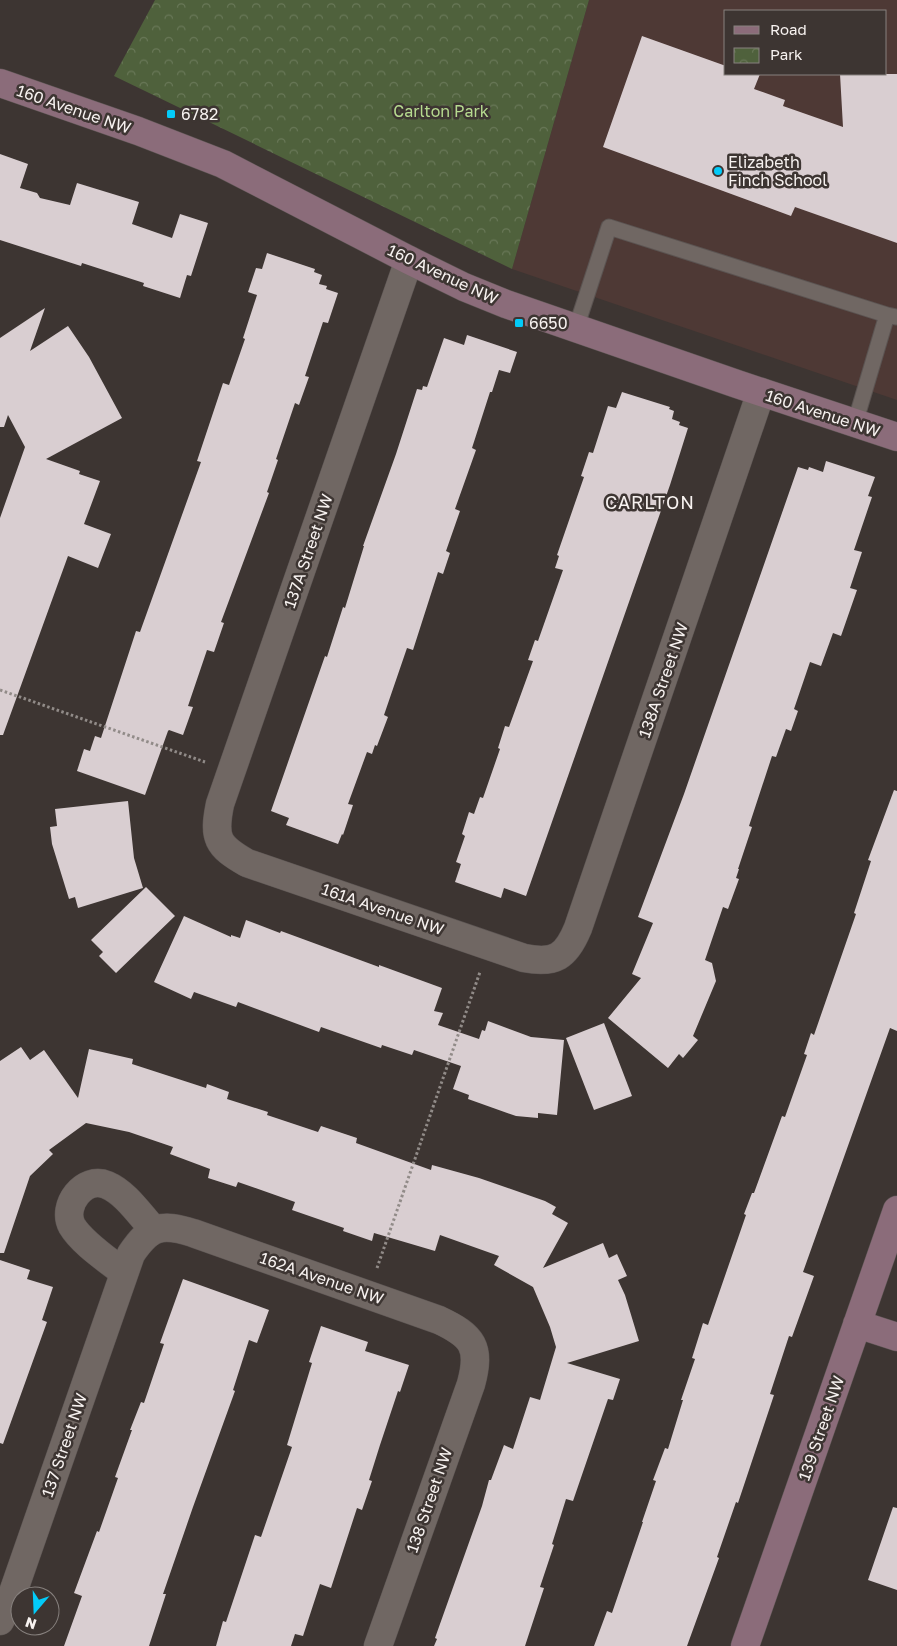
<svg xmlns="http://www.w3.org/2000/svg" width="897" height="1646" font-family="'Golos Text',sans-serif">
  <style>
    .education { fill: #4e3935; fill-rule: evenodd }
    .park { fill: url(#park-crowns) }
    .building { fill: #d9ced1 }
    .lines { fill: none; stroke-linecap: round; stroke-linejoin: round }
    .lane-casing { stroke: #5b5452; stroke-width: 17 }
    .street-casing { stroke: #5b5452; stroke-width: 29 }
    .secondary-casing { stroke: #5b5452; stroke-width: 29 }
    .path { stroke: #918b88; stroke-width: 3; stroke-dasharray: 2.5 2.5; stroke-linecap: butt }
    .lane { stroke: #706763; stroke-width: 15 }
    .street { stroke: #706763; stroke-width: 28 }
    .secondary { stroke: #8b6c7a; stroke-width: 28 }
    .poi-dot { fill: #03cbf9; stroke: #3d3532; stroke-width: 2 }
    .labels { text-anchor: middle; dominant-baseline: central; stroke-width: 5; stroke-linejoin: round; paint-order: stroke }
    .street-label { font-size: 16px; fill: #f7f2f0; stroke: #3d3532 }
    .park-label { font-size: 16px; fill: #b6da8f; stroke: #3d3532 }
    .poi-label { font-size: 16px; fill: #f7f2f0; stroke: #3d3532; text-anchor: start }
    .neighbourhood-label { font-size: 18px; letter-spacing: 1px; fill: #f7f2f0; stroke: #3d3532 }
  </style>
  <defs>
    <pattern id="park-crowns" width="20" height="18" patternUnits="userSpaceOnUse" patternTransform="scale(1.25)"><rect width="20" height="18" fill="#4f613c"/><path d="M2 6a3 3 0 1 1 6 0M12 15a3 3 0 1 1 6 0" fill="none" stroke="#697858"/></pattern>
  </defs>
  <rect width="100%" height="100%" fill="#3d3532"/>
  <path class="education" d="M589,0H897V400L512,269ZM726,11H886V74H726Z"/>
  <path class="park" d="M155,0H589L512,269L114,76Z"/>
  <path class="building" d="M642,36L726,66V74H760L754,89L785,100L783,106L843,127L840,74H897V243L795,207L791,216L603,147Z
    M0,154L28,164L20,188L37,193L40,198L70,205L77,183L139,202L132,224L172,238L180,214L208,223L191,276L187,275L180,298L143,286L144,283L82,263L81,266L0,240Z
    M267,253L315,269L314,272L322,275L319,284L327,286L326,289L338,293L328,323L323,322L305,376L309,377L299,405L295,403L276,459L278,460L267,492L269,493L221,622L224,623L214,652L207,650L188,706L193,707L183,735L169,730L168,731L145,795L77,771L84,749L90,751L95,736L101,738L136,631L140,632L201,462L197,461L223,383L229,385L245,339L243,338L257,295L248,292L256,268L262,269Z
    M45,308L30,351L68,326L89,357L122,418L46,459L80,471L79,474L100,481L84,524L111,534L98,568L68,556L3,735H0V518L25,447L8,415L4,427H0V338Z
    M467,335L517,352L510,373L499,370L492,392H490L472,448L476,450L455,509L460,511L446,551L450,553L443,574L438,572L413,650L407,648L384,715L388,717L377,746L375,745L372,754L367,752L348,804L353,805L343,835L342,834L338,844L286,825L289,818L271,811L325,656L327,657L343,607L345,608L364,546H363L396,454L417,389L422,390L423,386L427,387L444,338L464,345Z
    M622,392L670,407L669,409L674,411L672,419L680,422L679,425L688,428L670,485L526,896L504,888L501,898L455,882L461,864L456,862L465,836L462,834L469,812L474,814L480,797L483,798L500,749L498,748L505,726L509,727L533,661L528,660L535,640L538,641L563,570L555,568L559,556L557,555L584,477L581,476L589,452L593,453L608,406L616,408Z
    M826,461L875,477L868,496L872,497L854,550L862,552L850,588L857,590L841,636L833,633L821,666L810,662L794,709L798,711L791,731L786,729L776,757L772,756L749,826L752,827L738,869H739L736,878L739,879L728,909L723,907L705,960L712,963L716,981L693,1036L698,1040L683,1058L679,1054L668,1068L608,1018L641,978L632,974L653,923L638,917L684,794L798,467L808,470L809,467L823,472Z
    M894,790L897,791V1031L890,1028L803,1272L814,1276L792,1337L789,1336L770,1394L774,1395L738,1503L736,1502L717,1557L719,1558L687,1646H594L607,1611L612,1613L643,1522H642L656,1481L653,1480L665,1448L668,1449L683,1400H681L695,1359L692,1358L703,1323L708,1325L746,1215L744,1214L752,1193H754L782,1116L785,1117L807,1055L804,1054L811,1033L814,1035L856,914L854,913L871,861L868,860Z
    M128,801L134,858L143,888L78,908L75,897L69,899L52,844L50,827L57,826L55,809Z
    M146,887L175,916L116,973L99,956L103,952L91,940Z
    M184,916L231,937V935L240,938L246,920L280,933L281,931L379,967V965L442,988L434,1011L443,1013L438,1025L479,1039L482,1030L485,1031L488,1021L531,1037L564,1040L557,1115L538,1113V1118L516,1116L468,1099L469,1095L453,1089L461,1066L414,1050L412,1055L382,1045L381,1048L321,1027L319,1032L238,1002L236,1007L194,992L191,999L154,982Z
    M604,1023L632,1096L594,1110L566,1038Z
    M21,1047L30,1060L44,1050L78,1098L89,1049L133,1059L132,1064L206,1088L207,1084L229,1092L227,1099L268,1112L267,1115L318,1132L321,1126L357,1138L356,1143L431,1170L432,1165L479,1178L545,1201L556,1207L552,1214L568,1223L543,1268L603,1243L609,1258L617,1254L627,1276L618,1280L625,1295L639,1341L567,1363L620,1379L613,1400L608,1399L573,1501L566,1499L552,1544L554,1545L540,1587L544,1588L525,1646H434L437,1639L435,1638L482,1506L489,1480H491L504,1445L513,1449L530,1397L540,1400L556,1347L550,1327L533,1287L494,1265L499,1256L440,1235L435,1251L374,1233L372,1241L343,1231L344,1228L292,1210L295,1202L238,1182L236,1187L208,1178L210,1169L170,1154L173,1147L129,1132L86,1123L49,1150L53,1154L30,1176L4,1253H0V1061Z
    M0,1260L30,1270L27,1279L53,1287L42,1320L47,1322L3,1444L0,1443Z
    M183,1279L269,1310L257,1343L249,1340L233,1390L235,1391L193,1507L163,1594H166L149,1646H64L82,1596L74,1593L97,1531L99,1532L118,1478L115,1477L132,1430H130L141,1402L144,1403L164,1344L160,1343Z
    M321,1326L368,1342L365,1351L409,1365L400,1392L398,1391L380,1445L369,1480L372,1481L362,1510L357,1508L331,1588L320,1584L303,1636L295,1634L291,1646H216L223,1621L226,1622L255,1535L261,1537L292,1447L287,1445L312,1363L309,1362Z
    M893,1507L897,1508V1590L868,1580Z"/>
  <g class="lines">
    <g class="lane-casing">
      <path id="lane" d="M576,328L609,227L887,315
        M855,423L887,315L896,317"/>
    </g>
    <g class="street-casing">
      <path id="street" d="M409,260L220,804C213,838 217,846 247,863L524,958C555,964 566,957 578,928L761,392
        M123,1272C108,1260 82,1243 72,1226C61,1206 84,1175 107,1185C126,1193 140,1215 154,1230
        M0,1621L10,1601L131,1254C150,1226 161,1223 193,1233L439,1320C473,1336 481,1347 471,1384L378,1646"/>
    </g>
    <g class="secondary-casing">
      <path id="secondary" d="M0,83L138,131L223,164L409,260L464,287L506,304L737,384L897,437
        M857,1324L897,1337
        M745,1646L897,1210"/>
    </g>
    <path class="path" d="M0,690L205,762
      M377,1268L480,972"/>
    <use href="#lane" class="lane"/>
    <use href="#street" class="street"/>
    <use href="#secondary" class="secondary"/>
  </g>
  <g class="poi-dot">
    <rect x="166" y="109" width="10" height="10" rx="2.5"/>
    <circle cx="718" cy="171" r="5"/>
    <rect x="514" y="318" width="10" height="10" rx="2.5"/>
  </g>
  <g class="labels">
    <g class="street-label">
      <text transform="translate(74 109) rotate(19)">160 Avenue NW</text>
      <text transform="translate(443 274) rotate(25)">160 Avenue NW</text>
      <text transform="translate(823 413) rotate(18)">160 Avenue NW</text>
      <text transform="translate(308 551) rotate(-71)">137A Street NW</text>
      <text transform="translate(663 680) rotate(-71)">138A Street NW</text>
      <text transform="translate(383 909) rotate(19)">161A Avenue NW</text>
      <text transform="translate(322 1278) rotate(19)">162A Avenue NW</text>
      <text transform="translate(821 1428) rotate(-71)">139 Street NW</text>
      <text transform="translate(64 1445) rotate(-71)">137 Street NW</text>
      <text transform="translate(429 1500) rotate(-71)">138 Street NW</text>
    </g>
    <g class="park-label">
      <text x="441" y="111">Carlton Park</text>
    </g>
    <g class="poi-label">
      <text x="181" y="114">6782</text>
      <text x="728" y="162">Elizabeth<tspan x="728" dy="18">Finch School</tspan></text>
      <text x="529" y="323">6650</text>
    </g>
    <g class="neighbourhood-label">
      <text x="650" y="502">CARLTON</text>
    </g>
  </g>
  <rect x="724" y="10" width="162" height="65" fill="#3d3532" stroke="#87817e"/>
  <rect x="734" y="26" width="25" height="8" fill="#8b6c7a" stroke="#87817e"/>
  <text x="770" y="35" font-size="15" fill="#f7f2f0">Road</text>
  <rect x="734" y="48" width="25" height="15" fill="url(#park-crowns)" stroke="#87817e"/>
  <text x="770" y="60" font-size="15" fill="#f7f2f0">Park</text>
  <g transform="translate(35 1611) rotate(199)"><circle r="24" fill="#3d3532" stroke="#87817e"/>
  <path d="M0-4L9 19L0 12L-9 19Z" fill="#03cbf9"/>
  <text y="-8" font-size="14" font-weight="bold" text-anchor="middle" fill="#f7f2f0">N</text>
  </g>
</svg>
